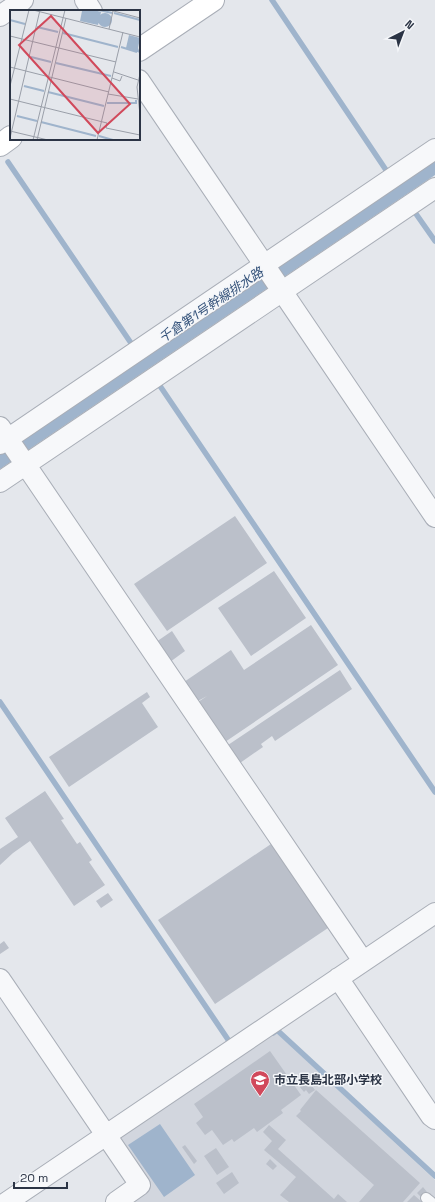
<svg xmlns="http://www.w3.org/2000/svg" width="435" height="1202" font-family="'Space Grotesk','Noto Sans JP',sans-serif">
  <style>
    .built { fill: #d2d6de }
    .water { fill: #9fb4cc }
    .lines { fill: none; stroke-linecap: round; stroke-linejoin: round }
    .stream { stroke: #9fb4cc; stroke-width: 5.5 }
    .building { fill: #bbc0ca }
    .lane-casing { stroke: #a9aeb7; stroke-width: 12 }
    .street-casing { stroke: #a9aeb7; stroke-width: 22 }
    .secondary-casing { stroke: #a9aeb7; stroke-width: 24 }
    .lane { stroke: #f7f8fa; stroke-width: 10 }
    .street { stroke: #f7f8fa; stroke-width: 20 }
    .secondary { stroke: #fff; stroke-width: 22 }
    .labels { text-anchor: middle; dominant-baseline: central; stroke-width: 3; stroke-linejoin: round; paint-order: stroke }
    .poi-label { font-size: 12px; font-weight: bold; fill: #2b3445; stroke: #f4f6f9; text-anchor: start }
    .water-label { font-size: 13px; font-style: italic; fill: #34527a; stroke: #f4f6f9 }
    .inset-river { fill: none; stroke: #9fb4cc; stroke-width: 2 }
    .inset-road { fill: none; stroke: #9a9fa9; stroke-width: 1 }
    .view { fill: #d1495b; fill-opacity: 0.15; stroke: #d1495b; stroke-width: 2 }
    .inset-edge { fill: none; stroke: #2b3445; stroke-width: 2 }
  </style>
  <rect width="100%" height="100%" fill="#e4e7ec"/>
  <path class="built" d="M277,1033L435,1180V1202H124L148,1185L118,1141L119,1134L235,1054L238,1059Z"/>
  <path class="water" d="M435,158V175L0,469V452Z
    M160,1124L195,1175L164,1197L128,1145Z"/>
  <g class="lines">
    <path class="stream" d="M272,0L388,173
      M8,162L133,346
      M414,211L435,241
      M158,383L435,792
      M0,702L229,1041
      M273,1033L277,1030L435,1176"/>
  </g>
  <path class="building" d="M235,516L267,563L167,631L134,584Z
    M274,571L306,618L251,656L218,608Z
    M311,625L338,665L225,742L198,702L207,696L198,701L184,682L231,650L244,670Z
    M172,631L185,651L170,662L156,642Z
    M340,670L352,689L275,741L272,736L261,744L263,747L240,763L228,745Z
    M147,692L150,697L142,703L158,727L69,787L49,757Z
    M45,791L64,819L61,820L77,844L80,842L92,860L89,862L105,885L74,906L30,841L13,853L0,865V849L18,837L5,818Z
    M271,844L328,928L215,1004L158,920Z
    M108,893L113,900L101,908L96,901Z
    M4,941L9,948L0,954V944Z
    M270,1051L301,1095L281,1110L283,1113L257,1132L254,1128L234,1142L232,1139L223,1145L212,1130L205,1135L196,1123L203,1117L194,1104Z
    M302,1073L315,1090L309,1094L306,1090L304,1092L294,1080Z
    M316,1090L420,1183L403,1202H359L374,1185L296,1116L301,1111L300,1110Z
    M269,1125L286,1140L278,1149L334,1199L338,1194L347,1202H289L280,1195L296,1177L264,1150L272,1141L263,1132Z
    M185,1145L197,1161L194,1164L182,1147Z
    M216,1148L229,1167L217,1175L204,1156Z
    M270,1159L277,1166L273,1170L266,1164Z
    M232,1172L239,1183L224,1194L216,1183Z
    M423,1187L427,1192L422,1198L417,1193Z
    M414,1195L422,1202H407Z"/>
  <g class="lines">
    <g class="lane-casing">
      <path id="lane" d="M426,1198L431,1202"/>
    </g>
    <g class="street-casing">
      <path id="street" d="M85,0L92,11
        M0,16L23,0
        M139,80L435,517
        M0,427L363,961
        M0,444L435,149
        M0,482L435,188
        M338,978L431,1116L435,1119
        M0,979L140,1185L116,1202
        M7,1202L435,913"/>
    </g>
    <g class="secondary-casing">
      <path id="secondary" d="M139,50L213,0
        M0,145L11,137"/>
    </g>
    <use href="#lane" class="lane"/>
    <use href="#street" class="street"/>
    <use href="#secondary" class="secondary"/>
  </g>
  <defs>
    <g id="school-pin" transform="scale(1)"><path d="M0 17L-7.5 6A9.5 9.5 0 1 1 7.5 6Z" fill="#d1495b" stroke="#f4f6f9"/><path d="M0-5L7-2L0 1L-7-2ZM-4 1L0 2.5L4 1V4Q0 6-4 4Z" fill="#fff"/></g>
  </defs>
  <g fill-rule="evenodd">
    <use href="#school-pin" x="260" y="1080"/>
  </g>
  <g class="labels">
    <g class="poi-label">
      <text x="274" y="1080">市立長島北部小学校</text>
    </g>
    <g class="water-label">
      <text transform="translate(211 305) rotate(-34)">千倉第1号幹線排水路</text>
    </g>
  </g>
  <g transform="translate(10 10)">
    <rect width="130" height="130" fill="#e4e7ec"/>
    <path d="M84,0L91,2L88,15L70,11L72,1ZM88 10a7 7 0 1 1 14 0a7 7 0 1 1-14 0ZM119,25L130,28L128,38L130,43L116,38Z" fill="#9fb4cc"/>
    <path class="inset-river" d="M89,0L102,3M104,3L130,10M0,10L15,14M27,17L48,22M53,23L108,37M111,37L127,42M21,47L41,52M46,53L101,66M14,76L34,81M38,82L94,96M97,93H126V90M7,106L27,111M31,112L86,126M89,126L103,130"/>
    <path class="inset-road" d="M23,0L130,27M100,0L130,8M99,19L103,1M0,26L106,52M0,57L99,82M104,62L128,70M130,64L127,77L130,105M102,68L110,71L112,66M0,76L19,0M98,84L128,89M0,89L97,113L96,118L130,125M0,121L38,130M0,128L30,0M23,130L55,0M27,130L56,8M87,130L113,22"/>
    <path class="view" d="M41,6L120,94L88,123L9,35Z"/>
    <rect width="130" height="130" class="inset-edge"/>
  </g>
  <g transform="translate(403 32) rotate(42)" stroke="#f4f6f9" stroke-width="3" paint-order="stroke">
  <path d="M0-3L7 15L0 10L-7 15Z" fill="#2b3445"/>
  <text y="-6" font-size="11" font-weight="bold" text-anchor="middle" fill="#2b3445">N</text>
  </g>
  <path d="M14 1182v6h53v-6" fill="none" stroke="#2b3445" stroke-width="2"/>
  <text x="20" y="1182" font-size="12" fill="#2b3445" stroke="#f4f6f9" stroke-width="3" paint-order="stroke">20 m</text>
</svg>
